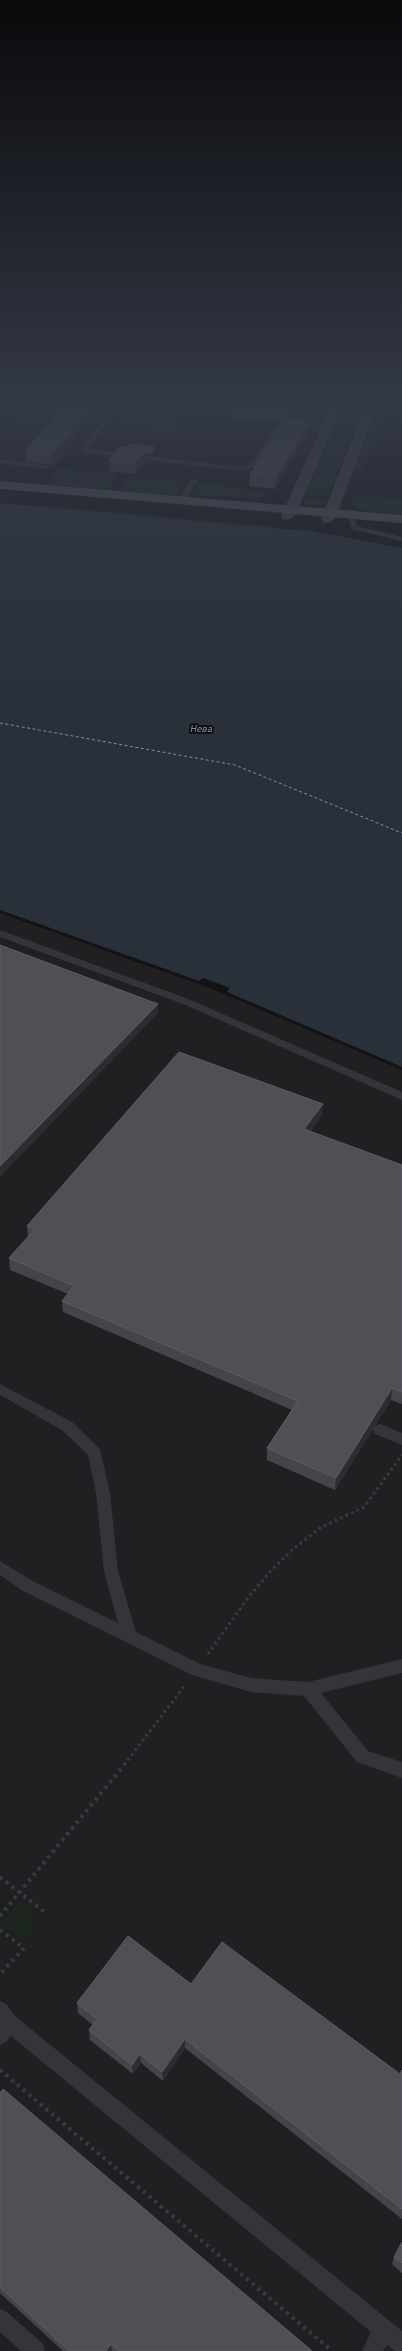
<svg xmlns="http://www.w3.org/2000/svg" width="402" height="2351" font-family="Overpass,sans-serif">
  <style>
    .built { fill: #201f22 }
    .green { fill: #1d251f }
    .water { fill: #293039 }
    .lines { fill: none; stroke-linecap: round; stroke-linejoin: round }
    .ferry { stroke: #7990b3; stroke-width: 1; stroke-dasharray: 3 2.5; stroke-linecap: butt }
    .path-far2 { stroke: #3a3b41; stroke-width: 1.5; stroke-dasharray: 1 2; stroke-linecap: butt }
    .path-far1 { stroke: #3a3b41; stroke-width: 3; stroke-dasharray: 2.5 3.5; stroke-linecap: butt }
    .path { stroke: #3a3b41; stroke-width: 4; stroke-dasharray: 3 4.5; stroke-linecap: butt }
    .lane { fill: #34343a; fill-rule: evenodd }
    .secondary { fill: #42434a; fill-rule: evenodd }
    .primary { fill: #505159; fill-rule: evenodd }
    .wall { fill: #45444a }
    .shaded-wall { fill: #2d2c30 }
    .building { fill: #4f4f56; stroke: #5d5d65 }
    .labels { text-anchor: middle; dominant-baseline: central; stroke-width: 4; stroke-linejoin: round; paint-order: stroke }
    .far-water-label { font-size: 10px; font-style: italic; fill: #7990b3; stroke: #0f0e10 }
  </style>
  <rect width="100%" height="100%" fill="#131315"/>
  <path class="built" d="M0,913L212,989L402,1070V2351H0Z"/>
  <path class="green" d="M346,402H365L327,497L305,495Z
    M308,410L326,413L323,419H317L314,426L298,424L306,411Z
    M376,415H384L362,472L354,471Z
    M147,419L187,424L177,436L136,431Z
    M58,468L118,475L108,490L45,485Z
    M131,476L186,482L177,496L118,491Z
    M198,483L264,491L260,499L220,496L189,497Z
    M354,494L402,499V514L368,511L359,509L352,504Z
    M304,498L326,500L322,506L304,504Z
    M19,1901L34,1912L35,1925L24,1939L1,1923Z"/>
  <path class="water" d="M0,503L317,532L402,548V1067L227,992L230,988L203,978L199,981L0,910Z"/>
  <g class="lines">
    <path class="ferry" d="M0,723L235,765L402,833"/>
    <path class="path-far2" d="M0,407L59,414
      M124,421L206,431H258
      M0,427L56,417
      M0,440L7,447
      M42,506L274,527
      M297,529L314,530"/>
    <path class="path-far1" d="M208,1654L250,1595L270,1572L293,1549L320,1528L364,1507L402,1455
      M124,1765L186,1684"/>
    <path class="path" d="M0,1877L47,1914
      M0,1916L125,1764
      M0,1930L24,1948L0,1974
      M0,2070L332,2351"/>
    <path class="lane" d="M118,402H124L87,449L240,467L250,465L275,427L290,424L299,409L293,408V406L335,409L338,411L335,413L305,410L296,424L327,427L330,429L329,430L292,428L279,430L255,467L240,471L82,452V447Z
      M369,409L402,411V415L367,412L366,411Z
      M0,459L46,465L49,467L46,469L0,463Z
      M192,479L198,480L183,503H177L176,501Z
      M349,519H355L357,526L402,537V541L351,529Z
      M0,930L191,1000L402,1092V1100L183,1004L0,937Z
      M0,1384L72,1422L100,1449L110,1493L118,1571L136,1632L200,1664L251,1678L308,1682L402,1659V1673L321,1693L368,1751L402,1762V1778L357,1762L304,1696L251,1692L192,1675L23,1591L0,1575V1561L33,1581L118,1623L104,1571L96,1493L88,1455L62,1430L0,1395Z
      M380,1424L402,1433V1445L375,1434L373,1430L375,1426Z
      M0,2001L6,2004L16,2017L402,2331V2351H395L387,2345L383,2351H362L371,2332L11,2036L6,2042L0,2045Z
      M0,2309L7,2312L42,2343L45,2351H21L0,2332Z"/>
    <path class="secondary" d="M333,402H345L295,516L288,520L283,519L281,516Z
      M367,402H379L335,519L328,523L323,522L321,519Z"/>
    <path class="primary" d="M0,481L402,515V523L0,489Z"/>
  </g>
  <path class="wall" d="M149,402H165L164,404Z
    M236,402H298L297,404L294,403V410L290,420L309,431L275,489L249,486L250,475L282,422L231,418L232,411Z
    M92,418L53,465L26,461V450Z
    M155,447V450L151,455L146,454V461L136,474L110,471L109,460L127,448Z
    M322,1115L310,1132L402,1165V1404L391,1400L335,1490L267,1460V1448L292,1410L63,1312L62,1301L68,1294L10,1270L9,1258L28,1237L27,1226Z
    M191,1984L400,2074L402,2070V2219L185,2048L163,2081L141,2063L133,2074L90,2040L89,2030L93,2025L78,2013L77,2003Z
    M0,2093L312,2351H63L0,2293Z
    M402,2242V2273L392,2264L394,2257Z"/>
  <path class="shaded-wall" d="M294,403V410L288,423V416Z
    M91,407L92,418L53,465L52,454Z
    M310,420L309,431L275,489V478Z
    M155,447V450L151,455V452Z
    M146,450V461L136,474L135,463Z
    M158,1004V1013L0,1177V1166Z
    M323,1104L322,1115L303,1141L304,1129Z
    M392,1388L391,1400L335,1490L336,1478Z
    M185,2039V2048L163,2081L162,2072Z
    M140,2054L141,2063L133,2074L132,2065Z
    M111,2344L112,2351H106Z"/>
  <path class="building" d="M236,402H287L294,403L288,416L232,411Z
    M65,405L91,407L52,454L26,450Z
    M284,420H310L275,478L250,475Z
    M130,444L155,447L151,452L146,451V450L127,448Z
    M120,447L146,450L135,463L109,460Z
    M0,945L158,1004L0,1166Z
    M179,1052L323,1104L304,1129L402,1165V1392L392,1388L336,1478L267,1448L298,1401L62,1301L74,1286L9,1258L35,1229L27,1226Z
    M128,1936L191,1984L222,1942L400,2074L402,2070V2209L185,2039L162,2072L140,2054L132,2065L89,2030L97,2019L77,2003Z
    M3,2089L312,2351H119L111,2344L106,2351H69L0,2287V2093Z
    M402,2242V2263L394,2257Z"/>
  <linearGradient id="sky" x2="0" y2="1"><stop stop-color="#0a0a0c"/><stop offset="0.55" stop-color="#333946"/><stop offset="1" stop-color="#333946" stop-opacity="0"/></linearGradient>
  <rect width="402" height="731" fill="url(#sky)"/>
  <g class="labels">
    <g class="far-water-label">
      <text x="201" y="729">Нева</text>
    </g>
  </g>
</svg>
